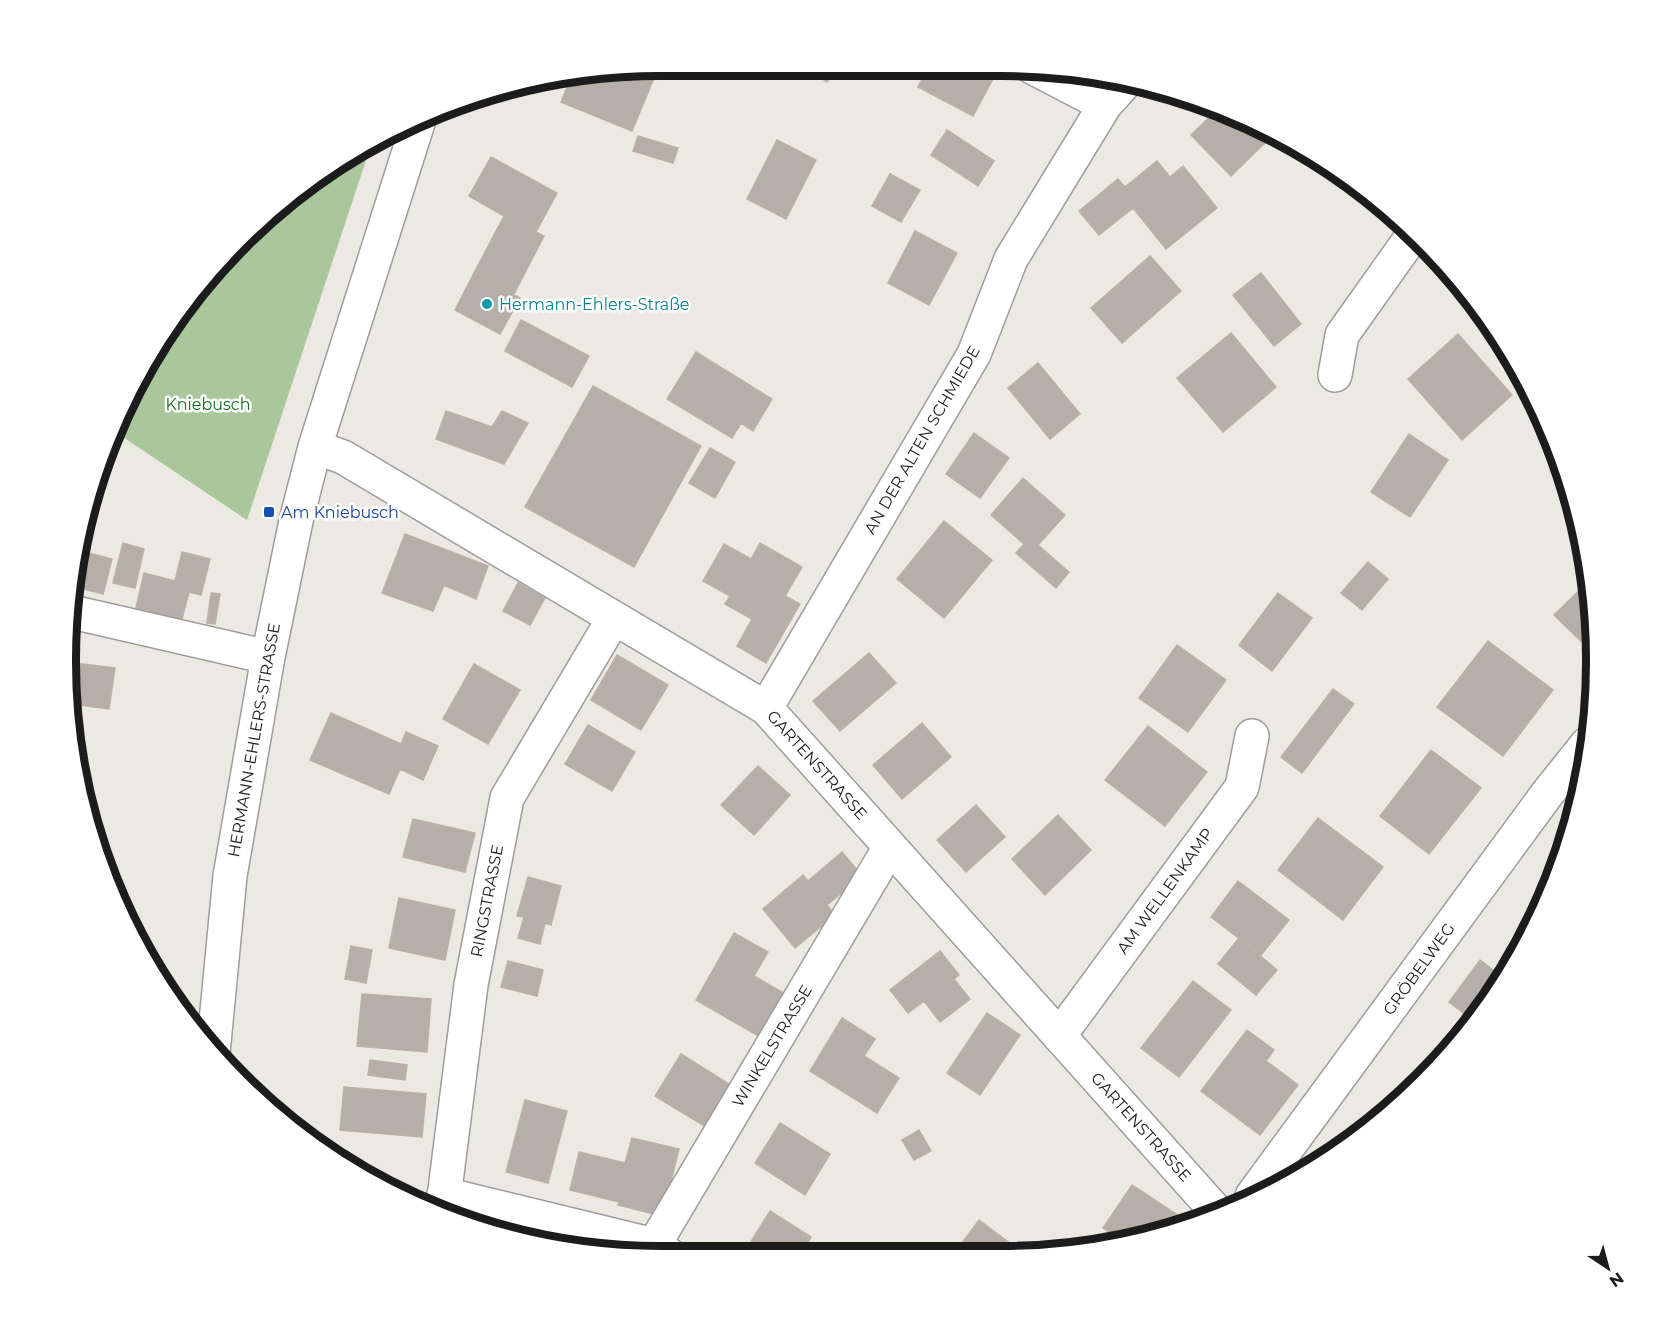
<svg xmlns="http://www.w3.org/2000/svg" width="1662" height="1322" font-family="Montserrat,sans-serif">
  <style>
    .forest { fill: #aac79c }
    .building { fill: #b5aea9; stroke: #bcb0a7; stroke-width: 1.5 }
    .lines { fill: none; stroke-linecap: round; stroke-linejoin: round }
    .minor-casing { stroke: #9d9d9d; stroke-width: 36 }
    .minor { stroke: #fff; stroke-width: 33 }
    .culture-dot { fill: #0f9aa8; stroke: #fff; stroke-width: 2 }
    .transit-dot { fill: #1a4fb4; stroke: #fff; stroke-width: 2 }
    .labels { text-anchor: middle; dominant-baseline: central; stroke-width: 5; stroke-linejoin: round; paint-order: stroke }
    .culture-label { font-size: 16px; fill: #0d838f; stroke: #fff; text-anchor: start }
    .park-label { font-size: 16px; fill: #176d1d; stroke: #fff }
    .street-label { font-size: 16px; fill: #1c1c1c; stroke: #fff }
    .transit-label { font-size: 16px; fill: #164399; stroke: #fff; text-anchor: start }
    .rim { fill: none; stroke: #1c1c1c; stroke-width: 8 }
  </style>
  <rect width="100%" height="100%" fill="#ece9e3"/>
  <path class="forest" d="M372,142L247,520L117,433L146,363L241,240L364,146Z"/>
  <path class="building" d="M659,66L632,131L561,102L571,78Z
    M803,66L838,67L827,82Z
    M929,67H979L995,75L973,116L918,87Z
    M1218,109L1274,134L1231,176L1191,135Z
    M947,130L994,161L978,186L931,155Z
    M638,136L678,148L673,163L633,151Z
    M777,140L816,160L786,219L747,199Z
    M491,157L557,193L536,232L544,236L514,294L474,273L504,216L469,196Z
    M1157,161L1170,177L1183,166L1217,208L1166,249L1133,208L1099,235L1079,211L1118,179L1125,187Z
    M890,174L920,190L901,222L872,206Z
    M915,231L957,253L929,305L888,283Z
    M1150,256L1181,291L1122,343L1091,308Z
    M474,273L520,298L500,334L455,310Z
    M1261,273L1301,324L1274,346L1233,295Z
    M521,320L589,356L572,387L505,351Z
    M1231,333L1276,387L1223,432L1177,378Z
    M1458,334L1512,395L1462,440L1408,379Z
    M696,352L772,399L753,431L741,423L732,438L667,399Z
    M1038,363L1080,414L1050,439L1008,388Z
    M593,386L701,446L634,567L525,507Z
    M446,411L492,427L502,411L528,423L504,464L436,439Z
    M974,433L1009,458L980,498L946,474Z
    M1409,434L1448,460L1410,517L1371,492Z
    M710,448L735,462L715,498L689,483Z
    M1023,478L1065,515L1038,545L1069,572L1056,588L1016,553L1024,544L991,515Z
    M944,521L992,560L944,618L897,579Z
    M405,534L488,566L476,599L444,585L433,611L382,593Z
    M123,543L144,549L135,588L113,583Z
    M760,543L802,567L785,596L800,604L766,663L737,646L752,619L725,604L730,596L703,581L724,544L751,559Z
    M81,551L112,559L103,594L76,587Z
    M182,552L210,559L201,595L189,592L182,619L136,608L144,573L175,581Z
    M1368,562L1388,579L1362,610L1341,593Z
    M1590,580L1593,651L1592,652L1554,615Z
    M518,583L545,598L530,625L503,611Z
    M211,593L220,594L215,624L207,623Z
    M1278,593L1312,618L1272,671L1239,645Z
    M1488,641L1553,690L1503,756L1437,707Z
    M1177,645L1226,680L1188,732L1139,698Z
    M869,653L896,683L840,731L813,701Z
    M617,655L668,685L641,730L591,700Z
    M66,662L115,668L109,709L72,704Z
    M474,664L520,690L488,744L443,719Z
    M1333,689L1354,704L1302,773L1281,757Z
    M331,713L401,744L406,732L438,746L423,780L400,769L389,794L310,760Z
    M922,723L951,757L902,799L873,765Z
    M588,725L635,752L612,791L565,764Z
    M1148,726L1207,772L1165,826L1105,780Z
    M1431,750L1481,788L1429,854L1380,816Z
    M758,766L790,795L754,835L721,805Z
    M976,805L1005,837L966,872L937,840Z
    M1058,815L1091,850L1045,895L1012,859Z
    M1318,818L1383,867L1343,920L1278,870Z
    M413,819L475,833L465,872L403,857Z
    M842,852L862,876L827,905L835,915L795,948L763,909L803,875L808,881Z
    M528,877L561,886L551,925L545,923L540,944L518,938L524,917L517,916Z
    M1238,881L1289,920L1261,955L1211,917Z
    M399,898L455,910L445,960L389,948Z
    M734,933L768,952L754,976L787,995L762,1038L696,1000Z
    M1239,938L1277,970L1256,995L1218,964Z
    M351,946L372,950L366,983L345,979Z
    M940,951L959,975L954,979L970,999L940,1022L924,1001L908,1013L890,990Z
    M1480,960L1502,977L1474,1021L1449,1002Z
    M508,961L543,970L537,996L501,987Z
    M1193,981L1231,1010L1179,1077L1141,1048Z
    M362,994L431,999L427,1052L357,1046Z
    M987,1013L1020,1035L980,1095L947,1073Z
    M842,1018L875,1039L864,1056L899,1078L877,1113L810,1071Z
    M1247,1030L1274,1050L1266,1061L1298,1085L1260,1135L1201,1091Z
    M681,1054L732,1086L706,1127L655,1096Z
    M370,1060L407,1065L405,1080L368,1075Z
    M344,1087L426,1094L422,1137L340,1130Z
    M525,1100L567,1111L548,1183L506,1172Z
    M780,1123L830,1154L805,1195L755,1163Z
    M919,1130L931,1151L914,1160L902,1140Z
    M632,1138L679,1149L662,1216L618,1205L619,1202L570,1190L579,1152L625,1163Z
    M1132,1185L1179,1216L1169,1230L1155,1236L1123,1241L1103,1228Z
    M770,1211L811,1237L800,1256H742Z
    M979,1220L1023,1253L1022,1255H953Z
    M1053,1243L1063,1251L1044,1254Z"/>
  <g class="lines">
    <g class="minor-casing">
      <path id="minor" d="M1032,67L1105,105
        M1335,375L1342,335L1413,235
        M315,447L343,457L766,708L1216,1211
        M72,612L268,657
        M766,708L974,354L1011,259L1105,105L1124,84
        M1059,1036L1242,787L1252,736
        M213,1053L230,876L268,657L296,521L315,447L418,123
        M444,1194L654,1245L671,1256
        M1252,1196L1547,794L1587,744
        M442,1213L471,985L507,798L614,618
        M654,1245L890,847"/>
    </g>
    <use href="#minor" class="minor"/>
  </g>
  <circle class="culture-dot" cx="487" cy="304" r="6"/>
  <rect class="transit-dot" x="263" y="506" width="12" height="12" rx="3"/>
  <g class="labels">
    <g class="culture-label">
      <text x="499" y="304">Hermann-Ehlers-Straße</text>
    </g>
    <g class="park-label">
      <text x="208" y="404">Kniebusch</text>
    </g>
    <g class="street-label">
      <text transform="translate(922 440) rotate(-60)">AN DER ALTEN SCHMIEDE</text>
      <text transform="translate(254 740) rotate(-80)">HERMANN-EHLERS-STRASSE</text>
      <text transform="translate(817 765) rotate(48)">GARTENSTRASSE</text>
      <text transform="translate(1165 891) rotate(-54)">AM WELLENKAMP</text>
      <text transform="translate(487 901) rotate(-79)">RINGSTRASSE</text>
      <text transform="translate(1419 969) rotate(-54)">GRÖBELWEG</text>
      <text transform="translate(772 1046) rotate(-59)">WINKELSTRASSE</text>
      <text transform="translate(1141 1127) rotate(48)">GARTENSTRASSE</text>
    </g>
    <g class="transit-label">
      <text x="281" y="512">Am Kniebusch</text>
    </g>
  </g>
  <path d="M0 0H1662V1322H0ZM660 76H1002A584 584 0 0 1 1586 660V662A584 584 0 0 1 1002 1246H660A584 584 0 0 1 76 662V660A584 584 0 0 1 660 76Z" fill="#fff" fill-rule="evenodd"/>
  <path class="rim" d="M660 76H1002A584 584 0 0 1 1586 660V662A584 584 0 0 1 1002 1246H660A584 584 0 0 1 76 662V660A584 584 0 0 1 660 76Z"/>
  <g transform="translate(1608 1268) rotate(144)" stroke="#ffffff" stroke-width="4.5" paint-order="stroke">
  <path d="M0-4.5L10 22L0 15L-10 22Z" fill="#1c1c1c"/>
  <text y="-9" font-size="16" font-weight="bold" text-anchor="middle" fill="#1c1c1c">N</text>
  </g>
</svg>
